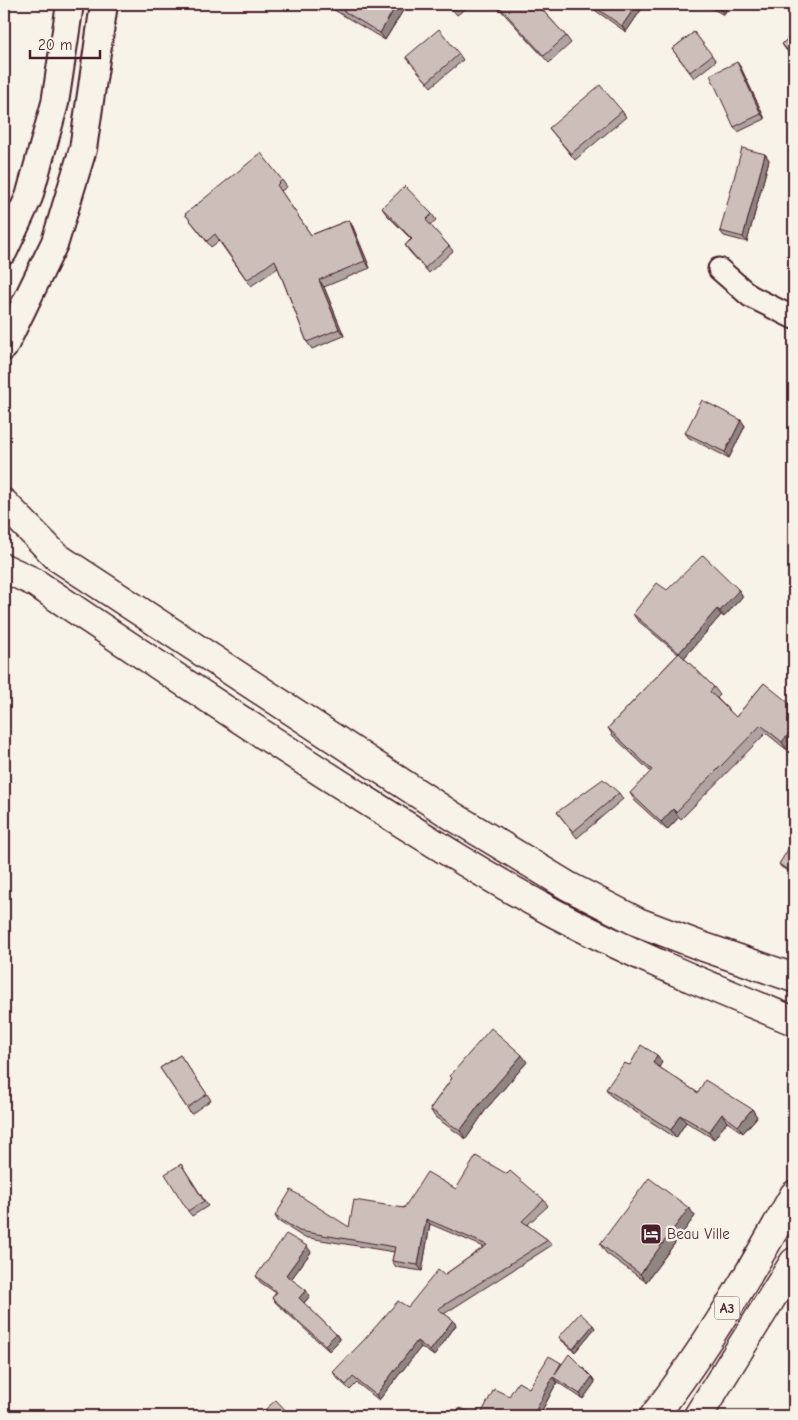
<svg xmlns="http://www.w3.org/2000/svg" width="798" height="1420" font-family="'Comic Neue',sans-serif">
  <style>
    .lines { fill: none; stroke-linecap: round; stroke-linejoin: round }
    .minor-casing { stroke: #4a1f2b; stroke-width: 25 }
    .tertiary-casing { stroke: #4a1f2b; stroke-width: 30 }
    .secondary-casing { stroke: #4a1f2b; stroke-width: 31 }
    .primary-casing { stroke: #4a1f2b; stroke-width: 31 }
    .minor { stroke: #f7f3e8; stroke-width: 21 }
    .tertiary { stroke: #f7f3e8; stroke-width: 26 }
    .secondary { stroke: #f7f3e8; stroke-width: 28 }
    .primary { stroke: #f7f3e8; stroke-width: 28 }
    .wall { fill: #afa49f; stroke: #4a1f2b }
    .shaded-wall { fill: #8f8682; stroke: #4a1f2b }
    .building { fill: #ccbfb9; stroke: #4a1f2b }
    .labels { text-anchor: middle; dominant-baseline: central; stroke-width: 5; stroke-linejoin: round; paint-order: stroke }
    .shield { fill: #f7f3e8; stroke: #7e5f64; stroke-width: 1 }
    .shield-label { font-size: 14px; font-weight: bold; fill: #4a1f2b }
    .poi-label { font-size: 15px; fill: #4a1f2b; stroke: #f7f3e8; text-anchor: start }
  </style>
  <rect width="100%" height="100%" fill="#f7f3e8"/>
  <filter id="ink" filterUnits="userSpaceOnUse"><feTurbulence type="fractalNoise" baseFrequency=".02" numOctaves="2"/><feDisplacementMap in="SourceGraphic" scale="10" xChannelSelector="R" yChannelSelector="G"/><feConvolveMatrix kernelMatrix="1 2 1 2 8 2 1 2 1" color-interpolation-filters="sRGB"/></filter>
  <g filter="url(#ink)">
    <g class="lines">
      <g class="minor-casing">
        <path id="minor" d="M719,269L750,296L794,318"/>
      </g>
      <g class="tertiary-casing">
        <path id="tertiary" d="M4,251L29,197L55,103L70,4
          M4,347L55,242L83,149L104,4"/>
      </g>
      <g class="secondary-casing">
        <path id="secondary" d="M4,503L57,557L451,815L568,886L638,922L701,946L794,978
          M4,568L34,582C138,652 242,722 348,789C416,832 485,876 556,914C633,955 714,988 794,1021"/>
      </g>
      <g class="primary-casing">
        <path id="primary" d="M654,1416C707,1347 751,1271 794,1195
          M698,1416L794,1262"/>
      </g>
      <use href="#minor" class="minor"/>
      <use href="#tertiary" class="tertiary"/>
      <use href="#secondary" class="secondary"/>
      <use href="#primary" class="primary"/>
    </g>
    <path class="wall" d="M324,4H407L385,40Z
      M448,4H472L457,15Z
      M495,4H537L566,36L571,43L549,63Z
      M593,4H645L626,32L596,11L592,5Z
      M704,4H729L724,15Z
      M694,32L716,61L694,78L672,49Z
      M794,33V58L786,50L782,44Z
      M459,54L463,60L431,87L406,57Z
      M737,62L741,68L765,119L738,132L734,127Z
      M622,111L626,117L575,160L549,128Z
      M765,154L769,160L747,242L724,236L720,231Z
      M282,180L287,187L281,191L311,235L349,220L353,227L370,268L324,287L344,336L312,349L307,342L278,268L251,286L219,241L211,247L185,214Z
      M382,208L432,214L436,220L430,225L449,246L453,251L429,273L409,251L405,245L411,239L386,214Z
      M741,420L745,426L729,458L689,438L685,433Z
      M738,589L742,595V597L724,617L721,615L684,658L714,687L720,695L717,698L736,717L764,683L787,750L766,733L681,819L679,817L667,830L635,801L630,793L651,772L613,736L608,728L678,654L637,620L633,614L667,590Z
      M619,793L623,799L577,838L557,812Z
      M794,851V875L781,867L779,864Z
      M180,1055L211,1100L191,1114L160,1068Z
      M657,1055L662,1062L659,1067L698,1093L752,1109L757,1117L743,1133L727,1122L714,1139L686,1122L676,1138L611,1096L606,1089L630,1065Z
      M527,1062L487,1108L466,1139L435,1117L430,1109L452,1078L450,1076Z
      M181,1164L208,1206L192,1216L188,1211Z
      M456,1189L544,1200L548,1206L527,1225L548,1240L552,1245L444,1314L453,1320L456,1325L434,1356L421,1347L379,1400L357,1383L350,1390L337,1378L333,1372L408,1307L444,1275L484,1247L430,1224L422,1271L396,1267L392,1261L394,1252L303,1237L278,1221L275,1216L349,1227Z
      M689,1208L695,1216L646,1282L606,1253L600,1244Z
      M311,1252L291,1279L310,1296L304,1303L336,1334L340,1340L329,1351L276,1303L272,1298L276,1293L260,1282L256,1276Z
      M595,1328L575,1352L561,1340L559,1337Z
      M561,1363L562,1364L592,1377L595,1382L583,1399L557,1382L539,1416H456H480L509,1396L529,1388Z"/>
    <path class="shaded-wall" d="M397,4H407L385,40L380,33Z
      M637,4H645L626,32L622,26Z
      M722,4H729L724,15L720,9Z
      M737,62L741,68L765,119L761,114Z
      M765,154L769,160L747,242L743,237Z
      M349,220L353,227L370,268L365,261Z
      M319,280L324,287L344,336L339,329Z
      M741,420L745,426L729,458L725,452Z
      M738,589L742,595V597L724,617L720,611Z
      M717,609L721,615L683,659L679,653Z
      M794,727V741L787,750L782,742Z
      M673,809L679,817L667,830L661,822Z
      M522,1055L527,1062L487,1108L466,1139L460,1131L482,1101Z
      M657,1055L662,1062L658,1070L653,1063Z
      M752,1109L757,1117L743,1133L738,1126Z
      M722,1114L727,1122L714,1139L709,1132Z
      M680,1115L686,1122L676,1138L671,1130Z
      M689,1208L695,1216L646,1282L640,1274Z
      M426,1219L430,1224L422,1271L418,1265Z
      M307,1246L311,1252L290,1281L286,1275Z
      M306,1290L310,1296L303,1304L299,1298Z
      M453,1320L456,1325L434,1356L430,1351Z
      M593,1325L595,1328L575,1352L573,1349Z
      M336,1334L340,1340L329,1351L325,1345Z
      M417,1341L421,1347L379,1400L376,1395Z
      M553,1377L557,1382L539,1416H533Z
      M592,1377L595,1382L583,1399L580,1394Z"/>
    <path class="building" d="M332,4H397L380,33Z
      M448,4H458L452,8Z
      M497,4H537L566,36L544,56Z
      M593,4H637L622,26L592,5Z
      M710,4H722L720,9Z
      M439,29L459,54L427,82L406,57Z
      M694,32L712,55L690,72L672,49Z
      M794,33V57L782,44Z
      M737,62L761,114L734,127L710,75Z
      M600,85L622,111L571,154L549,128Z
      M742,148L765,154L743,237L720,231Z
      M261,153L282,180L277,185L311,235L349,220L365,261L319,280L339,329L307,342L275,260L247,280L215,234L207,241L185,214Z
      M405,186L432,214L426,220L449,246L425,268L405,245L412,239L382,208Z
      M702,400L741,420L725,452L685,433Z
      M703,555L738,589V591L720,611L717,609L679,653L633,614L657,583L667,590Z
      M679,653L714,687L710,692L736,717L764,683L794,707V727L782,742L761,725L676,812L673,809L661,822L630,793L652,770L608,728Z
      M603,779L619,793L573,832L557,812Z
      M789,848L794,851V874L779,864Z
      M491,1028L522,1055L482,1101L460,1131L430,1109L452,1078L450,1076Z
      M641,1045L657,1055L653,1063L698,1093L705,1080L752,1109L738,1126L722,1114L709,1132L680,1115L671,1130L606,1089L624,1063L630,1065Z
      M180,1055L207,1094L187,1108L160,1068Z
      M476,1156L507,1174L510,1171L544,1200L522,1221L548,1240L438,1309L453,1320L430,1351L417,1341L376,1395L353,1377L346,1385L333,1372L364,1340L398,1301L408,1307L438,1270L444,1275L487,1245L426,1219L418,1265L392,1261L395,1247L299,1231L275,1216L291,1190L349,1227L354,1200L404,1208L427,1172L456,1189Z
      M181,1164L204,1201L188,1211L165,1174Z
      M649,1178L689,1208L640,1274L600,1244Z
      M286,1234L307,1246L286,1275L306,1290L299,1298L336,1334L325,1345L272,1298L277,1292L256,1276Z
      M580,1313L593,1325L573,1349L559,1337Z
      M569,1354L592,1377L580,1394L553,1377L533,1416H456L459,1408L480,1416L494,1389L509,1396L518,1382L529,1388L549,1356L561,1363L555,1374Z
      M276,1400L291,1416H258Z"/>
  </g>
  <defs>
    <g id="hotel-square" transform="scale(1.125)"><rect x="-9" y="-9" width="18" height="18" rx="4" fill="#4a1f2b" stroke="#f7f3e8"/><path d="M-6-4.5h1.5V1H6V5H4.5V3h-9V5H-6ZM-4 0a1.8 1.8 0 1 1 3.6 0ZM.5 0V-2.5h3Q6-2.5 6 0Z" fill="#fff"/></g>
  </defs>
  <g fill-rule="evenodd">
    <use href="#hotel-square" x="651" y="1234"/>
  </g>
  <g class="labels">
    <rect class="shield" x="714.5" y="1296.5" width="25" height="23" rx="4"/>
    <g class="shield-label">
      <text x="727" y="1308">A3</text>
    </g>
    <g class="poi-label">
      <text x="667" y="1234">Beau Ville</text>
    </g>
  </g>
  <rect width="798" height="1420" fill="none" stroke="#f7f3e8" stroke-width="20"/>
  <rect x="10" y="10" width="778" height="1400" fill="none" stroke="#4a1f2b" stroke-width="2" filter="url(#ink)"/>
  <path d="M30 50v8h70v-8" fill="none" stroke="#4a1f2b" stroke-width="2.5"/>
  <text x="38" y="50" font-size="15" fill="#4a1f2b" stroke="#f7f3e8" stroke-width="4" paint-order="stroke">20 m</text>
</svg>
